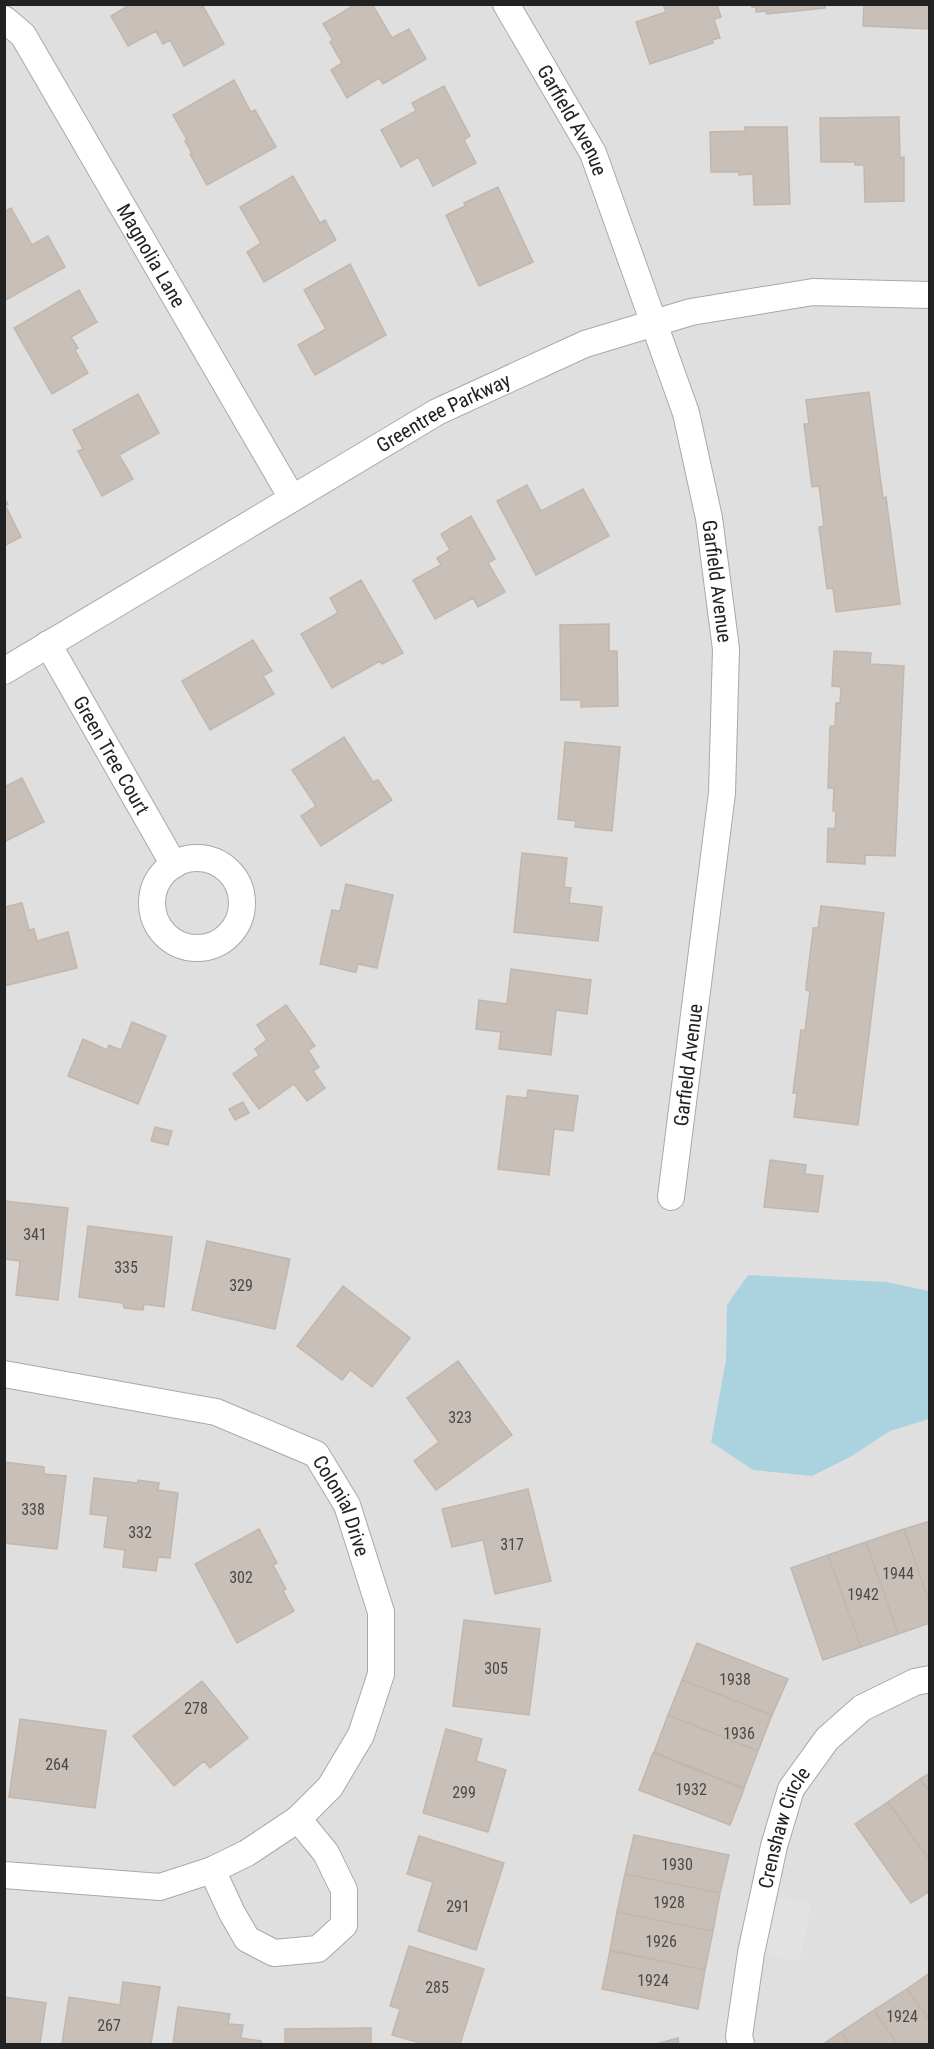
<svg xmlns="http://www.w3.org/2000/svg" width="934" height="2049" font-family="'Roboto Condensed',sans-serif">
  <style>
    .residential { fill: #e0dfdf }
    .parking { fill: #e2e2e2 }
    .water { fill: #aad3df }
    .building { fill: #c7bfb8; stroke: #c4b6ab; stroke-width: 1.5 }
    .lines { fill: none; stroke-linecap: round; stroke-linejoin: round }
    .street-casing { stroke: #a9a9a9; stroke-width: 28 }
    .street { stroke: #fff; stroke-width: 26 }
    .labels { text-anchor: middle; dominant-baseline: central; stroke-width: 5; stroke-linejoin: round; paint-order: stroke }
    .number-label { font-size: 16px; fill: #4b4948 }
    .street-label { font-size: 20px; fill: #222; stroke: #fff }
  </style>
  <rect width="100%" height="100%" fill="#f2efe9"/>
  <path class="residential" d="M5,5H929V2044H5Z"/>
  <path class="parking" d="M764,1893L811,1904L800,1961L751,1953Z"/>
  <path class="water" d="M748,1275L886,1282L929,1291V1419L890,1431L850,1457L812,1476L753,1470L711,1442L726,1360L727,1305Z"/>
  <path class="building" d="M131,4H199L201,8L203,6L224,44L184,66L170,40L163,44L156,31L128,46L111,16Z
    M356,4H372L392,38L409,29L426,59L383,84L379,78L347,98L331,70L342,63L330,42L333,40L323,24Z
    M663,4H717L721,17L714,19L720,38L712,40L713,43L650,64L636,22L666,12Z
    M752,4H825V8L767,14L766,11L756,12V7H752Z
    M864,4H930V29L863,26Z
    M234,80L251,112L255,110L276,147L207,185L190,154L192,153L185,141L187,140L173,115Z
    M444,86L470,136L464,140L476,163L433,186L418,157L401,167L381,130L416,111L412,103Z
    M899,117L900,158L904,157V201L865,202L864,165H855V162H821L820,118Z
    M745,127H787L790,204L754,205L753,174L739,175V172H711L710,132L745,131Z
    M293,176L320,223L325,220L336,240L264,282L247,252L261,243L240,207Z
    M498,187L533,262L479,286L446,215L465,206L464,203Z
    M11,208L32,245L48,236L65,267L4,301V212Z
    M350,264L386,335L315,375L298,345L326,329L304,290Z
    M79,290L97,322L71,337L78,348L75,350L88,373L52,394L14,328Z
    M869,392L883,498L886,497L900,604L836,612L833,588L827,589L819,527L824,526L819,486L812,487L804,424H809L806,400Z
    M138,394L159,433L119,455L133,479L102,496L78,451L83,449L73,430Z
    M527,485L541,511L583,489L609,536L536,575L497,501Z
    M4,497L8,504L5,505L21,537L4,546Z
    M471,516L495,559L488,563L505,592L478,607L473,598L435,619L413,580L441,565L437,558L450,550L441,534Z
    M361,580L403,653L382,664L380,661L332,688L301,634L338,613L330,598Z
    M609,624V651H617L618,706L581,707V700H561L560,625Z
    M253,640L272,671L263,676L274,694L210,730L182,681Z
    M834,651L871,653L870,664L904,666L895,856L865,855V864L827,862L828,830V828L835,829L836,812L833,811L834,788H828L830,728L831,726H835L836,703H840L841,687L832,686Z
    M344,737L373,782L378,780L392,800L321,846L301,816L316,806L292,770Z
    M565,742L620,747L612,831L575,827L576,821L558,819Z
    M22,778L44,822L4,842V787Z
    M522,853L567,858L564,887L571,888L569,903L602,907L598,941L514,932Z
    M346,884L393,895L377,968L358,964L356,972H354L320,964L332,910L340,911Z
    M22,903L29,930L34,929L37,941L68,932L77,968L4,986V907Z
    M821,906L884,913L858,1125L794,1117L797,1093H793L801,1030L805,1031L810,991L806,990V987L813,930V928H818Z
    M511,969L591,980L587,1014L556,1010L551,1055L499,1049L501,1032L476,1029L479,1000L507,1004Z
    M286,1005L315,1046L308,1050L319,1067L313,1071L325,1088L307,1101L294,1084L259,1109L233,1074L259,1055L255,1049L267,1040L257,1025Z
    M132,1022L166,1036L138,1104L68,1076L83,1039L107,1050L109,1045L121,1050Z
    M528,1090L578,1096L573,1131L554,1129L549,1175L498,1169L507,1096L527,1098Z
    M243,1102L249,1113L235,1120L229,1109Z
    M155,1127L172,1131L168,1145L151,1141Z
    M770,1160L806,1165L805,1174L823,1176L818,1212L764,1207Z
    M4,1201L68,1208L58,1300L16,1295L20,1261L4,1259Z
    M88,1226L172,1237L164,1307L144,1304L143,1310L124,1308L123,1303L79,1297Z
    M207,1241L290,1259L275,1329L192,1310Z
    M343,1286L410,1338L372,1387L350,1370L342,1380L297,1346Z
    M458,1361L512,1435L436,1490L414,1461L439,1442L407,1398Z
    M4,1462L44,1467V1474L66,1476L57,1549L4,1543Z
    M94,1478L138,1483V1480L159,1483L158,1490L178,1493L170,1558L158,1557L156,1571L123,1567L125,1550L104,1547L108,1516L90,1514Z
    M528,1489L551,1581L495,1594L483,1540L452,1547L442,1509Z
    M930,1521V1604L904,1529Z
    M259,1529L277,1563L273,1565L286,1589L283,1591L294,1611L237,1643L195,1564Z
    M904,1529L930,1604V1623L898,1634L866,1542Z
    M866,1542L898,1634L861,1647L828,1555Z
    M828,1555L861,1647L823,1660L791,1568Z
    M464,1620L540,1629L529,1715L453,1706Z
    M697,1643L788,1679L772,1715L682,1680Z
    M682,1680L772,1715L758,1751L668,1715Z
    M202,1681L248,1738L210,1768L204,1761L174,1786L133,1736Z
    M668,1715L758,1751L744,1788L654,1752Z
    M20,1719L106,1731L95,1808L9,1797Z
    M446,1729L482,1739L476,1761L506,1770L488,1832L423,1813Z
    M653,1753L744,1789L730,1825L639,1790Z
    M930,1773V1792L920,1779Z
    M920,1779L930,1792V1861L888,1802Z
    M888,1802L930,1861V1891L911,1903L855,1824Z
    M634,1835L729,1855L720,1893L625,1874Z
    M419,1836L504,1863L476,1950L418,1931L433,1882L407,1874Z
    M625,1874L720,1893L713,1931L617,1912Z
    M617,1912L713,1931L705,1970L610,1950Z
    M409,1946L484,1969L460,2044H424L392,2035L400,2009L390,2006Z
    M610,1951L705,1970L698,2009L602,1989Z
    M930,1973V2021L907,1989Z
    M123,1982L160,1987L151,2044H62L69,1997L120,2005Z
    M907,1989L930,2021V2044H897L874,2010Z
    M4,1997L46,2003L40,2044H4Z
    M178,2007L230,2014L228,2024L243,2025L241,2038L261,2041V2044H173Z
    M874,2010L897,2044H849L841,2032Z
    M371,2028V2044H285V2029Z
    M841,2032L849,2044H823Z
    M678,2038L679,2044H656Z"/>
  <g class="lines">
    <g class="street-casing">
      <g id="street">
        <path id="s1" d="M506,4L593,153L686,413L709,518L726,649L722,793L671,1197"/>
        <path id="s2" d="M4,19L23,35L292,498"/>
        <path id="s3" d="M48,644L174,865"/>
        <path id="s4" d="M4,671L437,412L585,344L691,312L813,292L930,295"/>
        <circle cx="197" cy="903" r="45"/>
        <path id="s5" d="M4,1374L216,1412L316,1454L347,1505L381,1612V1674L361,1735L330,1787L298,1819L247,1853L212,1870L160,1887L4,1875"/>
        <path d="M212,1870L232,1913L247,1939L274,1953L318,1949L344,1925V1890L326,1853L298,1819"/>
        <path id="s6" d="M741,2044L739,2036L751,1953L774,1846L791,1789L827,1739L862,1708L915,1682L930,1679"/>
      </g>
    </g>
    <use href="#street" class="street"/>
  </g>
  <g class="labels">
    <g class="number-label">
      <text x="35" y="1234">341</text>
      <text x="126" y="1267">335</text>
      <text x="241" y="1285">329</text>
      <text x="460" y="1417">323</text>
      <text x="33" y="1509">338</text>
      <text x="140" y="1532">332</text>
      <text x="512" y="1544">317</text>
      <text x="898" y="1573">1944</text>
      <text x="241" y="1577">302</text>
      <text x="863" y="1594">1942</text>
      <text x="496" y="1668">305</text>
      <text x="735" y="1679">1938</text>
      <text x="196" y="1708">278</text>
      <text x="739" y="1733">1936</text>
      <text x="57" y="1764">264</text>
      <text x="691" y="1789">1932</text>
      <text x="464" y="1792">299</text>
      <text x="677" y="1864">1930</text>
      <text x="669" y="1902">1928</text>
      <text x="458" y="1906">291</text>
      <text x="661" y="1941">1926</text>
      <text x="653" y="1980">1924</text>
      <text x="437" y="1987">285</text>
      <text x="902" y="2016">1924</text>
      <text x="109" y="2025">267</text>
    </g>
    <g class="street-label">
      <text stroke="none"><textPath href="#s1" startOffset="134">Garfield Avenue</textPath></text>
      <text stroke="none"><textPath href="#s2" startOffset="280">Magnolia Lane</textPath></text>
      <text stroke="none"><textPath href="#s4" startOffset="510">Greentree Parkway</textPath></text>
      <text stroke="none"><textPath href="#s1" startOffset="620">Garfield Avenue</textPath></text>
      <text stroke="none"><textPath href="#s3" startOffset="128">Green Tree Court</textPath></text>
      <text transform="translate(688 1065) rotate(-83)">Garfield Avenue</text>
      <text stroke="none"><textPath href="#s5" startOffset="382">Colonial Drive</textPath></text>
      <text stroke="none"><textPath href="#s6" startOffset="222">Crenshaw Circle</textPath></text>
    </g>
  </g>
  <rect width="934" height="2049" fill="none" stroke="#222222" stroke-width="12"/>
</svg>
